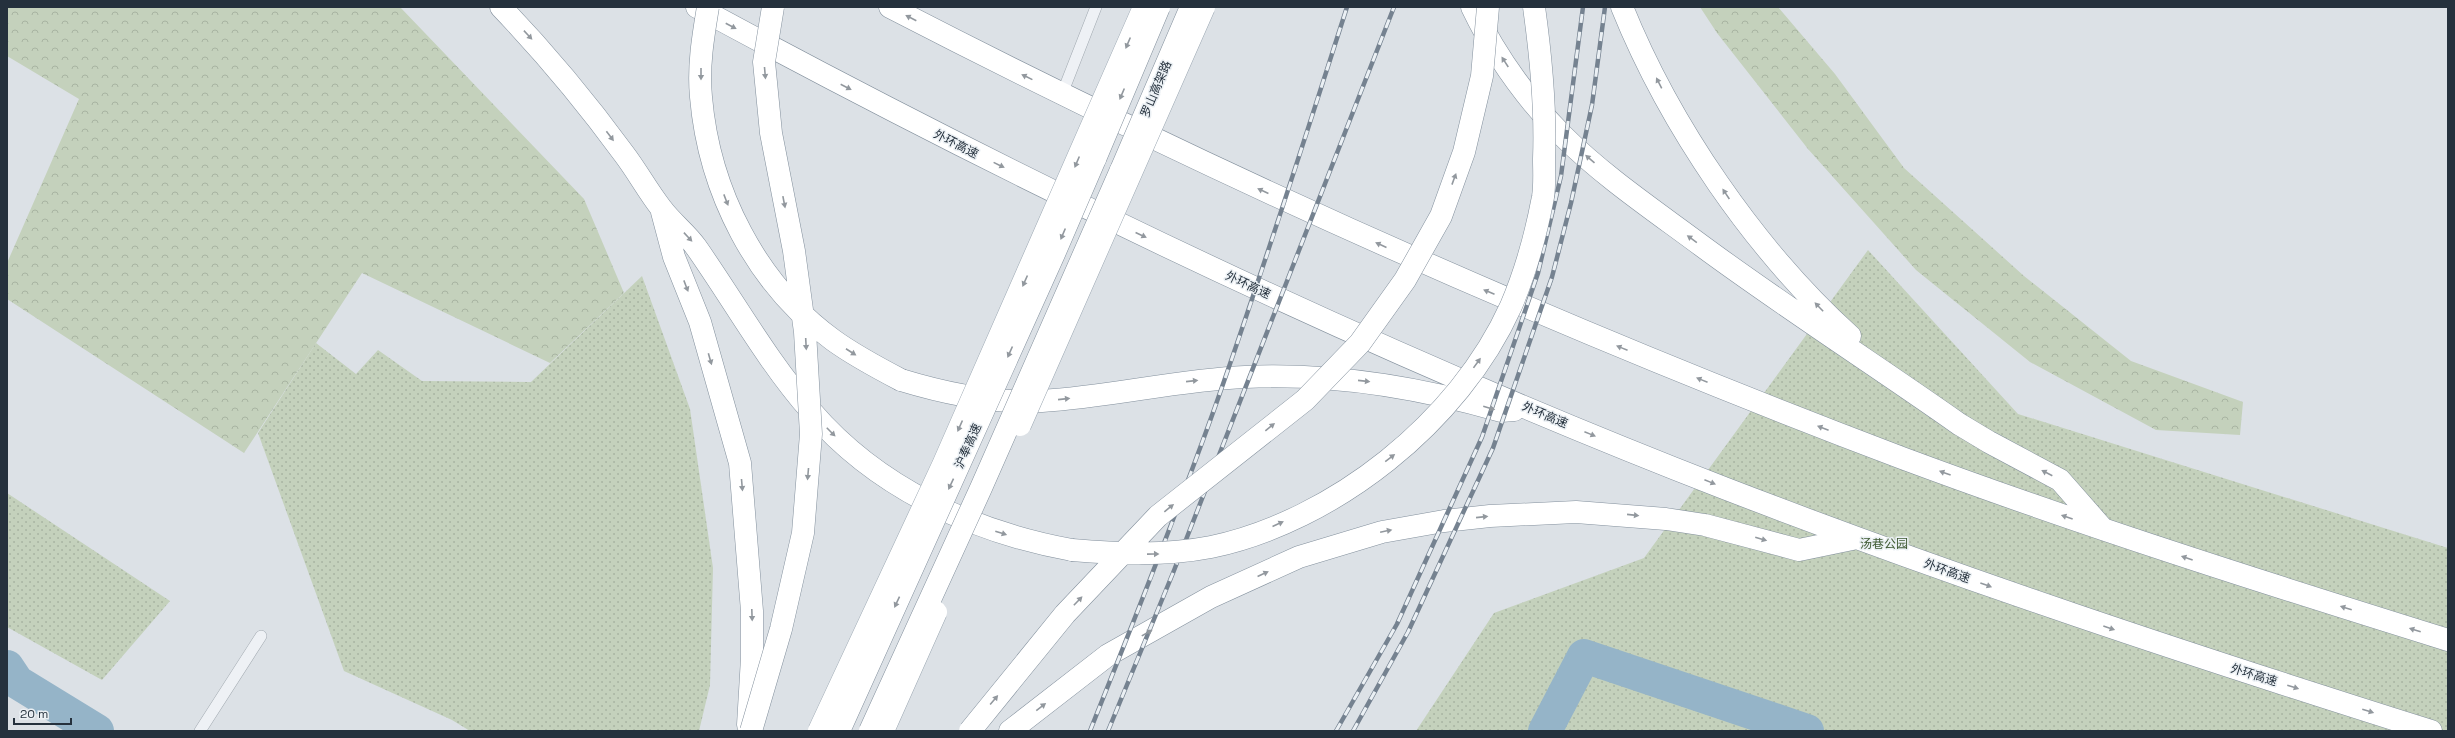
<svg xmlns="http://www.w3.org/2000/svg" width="2455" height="738" font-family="'Space Grotesk','Noto Sans SC',sans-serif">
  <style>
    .forest { fill: url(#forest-crowns) }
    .park { fill: url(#park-dots) }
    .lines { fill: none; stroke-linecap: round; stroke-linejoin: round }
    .river { stroke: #95b4c8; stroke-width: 34 }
    .service-casing { stroke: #a1a9b0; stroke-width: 12 }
    .motorway-casing { stroke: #83909d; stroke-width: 23 }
    .service { stroke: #eef1f5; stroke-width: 11 }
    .motorway { stroke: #fff; stroke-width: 22 }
    .rail-casing { stroke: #758290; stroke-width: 4.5 }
    .rail { stroke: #ebf0f4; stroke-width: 3; stroke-dasharray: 9; stroke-linecap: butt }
    .primary-bridge-casing { stroke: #9ba7b2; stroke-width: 23; stroke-linecap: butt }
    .trunk-bridge-casing { stroke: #83909d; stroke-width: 23; stroke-linecap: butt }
    .motorway-bridge-casing { stroke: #83909d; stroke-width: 23; stroke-linecap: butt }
    .primary-bridge { stroke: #fff; stroke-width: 22 }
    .trunk-bridge { stroke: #fff; stroke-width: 22 }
    .motorway-bridge { stroke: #fff; stroke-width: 22 }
    .oneway { fill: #92989e }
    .labels { text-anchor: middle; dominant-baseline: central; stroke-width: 3; stroke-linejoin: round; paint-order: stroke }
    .street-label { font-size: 12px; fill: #25313d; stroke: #ebf0f4 }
    .park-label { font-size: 12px; fill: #3e5932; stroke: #ebf0f4 }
  </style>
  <defs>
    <pattern id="forest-crowns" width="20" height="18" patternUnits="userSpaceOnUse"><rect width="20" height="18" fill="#c4d1bc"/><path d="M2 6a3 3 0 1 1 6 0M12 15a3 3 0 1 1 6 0" fill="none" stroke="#a8b4a2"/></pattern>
    <pattern id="park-dots" width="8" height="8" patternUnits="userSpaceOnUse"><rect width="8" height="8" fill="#c4d1bc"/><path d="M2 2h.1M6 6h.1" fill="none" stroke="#a8b4a2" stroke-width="1.8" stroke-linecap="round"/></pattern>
  </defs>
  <rect width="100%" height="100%" fill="#dce1e6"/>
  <path class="forest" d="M7,7H400L584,199L624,293L550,363L362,273L244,453L7,299V263L79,99L7,56Z
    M1700,7H1778L1835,74L1904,168L2024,276L2131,361L2243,402L2240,435L2156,430L2030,362L1916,270L1808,149L1717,33Z"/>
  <path class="park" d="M1868,250L2018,414L2448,548V731H1416L1494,613L1644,558Z
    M642,276L690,409L713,568L710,685L699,731H470L452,720L344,671L258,433L316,343L356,374L378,350L422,381L531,382Z
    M7,493L170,601L102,680L7,627Z"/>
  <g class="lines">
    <path class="river" d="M7,667L17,682L97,731
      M1545,731L1584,656L1807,731"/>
    <g class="service-casing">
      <path id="service" d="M1062,94L1096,7
        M200,731L261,636"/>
    </g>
    <g class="motorway-casing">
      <path id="motorway" d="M501,7C545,53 586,102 624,154C637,171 647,190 661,208C671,222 686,233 696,247C734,301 767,361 811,411C877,488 973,532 1072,550
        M697,7C1030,187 1371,351 1724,488C1957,578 2193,656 2431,731
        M890,7C1219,177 1556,327 1902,458C2082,525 2265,583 2448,640
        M1472,7C1494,53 1526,98 1562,135C1603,176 1655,211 1702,246C1786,308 1874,364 1959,424L1989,442L2060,480L2103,529
        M1622,7C1670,126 1755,250 1850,336
        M662,212L674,257L700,322L740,463L752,611V658L748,725
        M901,380C947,394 994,404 1042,401C1110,397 1177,380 1245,377C1333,373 1417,387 1501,411L1514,410
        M1010,731L1108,655L1211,597L1299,557L1382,532L1444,521L1490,516L1576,512L1666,519L1705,525L1799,550L1857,538"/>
    </g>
    <use href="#service" class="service"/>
    <use href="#motorway" class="motorway"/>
    <g class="rail-casing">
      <path id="rail" d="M1090,731C1133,623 1176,516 1215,407C1262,274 1304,141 1347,7
        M1108,731L1173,573L1394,7
        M1336,731L1397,624L1482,437L1538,273L1561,176L1583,7
        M1353,731L1408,632L1493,448L1552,277L1571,203L1592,105L1605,7"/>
    </g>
    <use href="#rail" class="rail"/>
    <g class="primary-bridge-casing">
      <path id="primary-bridge" d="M1020,425L1204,7
        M819,731L943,465L1144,7
        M883,731L936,612"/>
    </g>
    <g class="trunk-bridge-casing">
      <path id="trunk-bridge" d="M1095,159L1159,7
        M1121,170L1191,7"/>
    </g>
    <g class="motorway-bridge-casing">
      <path id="motorway-bridge" d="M708,7C703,37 698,67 701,97C709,191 756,284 833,340C855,356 878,368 901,380
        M1072,550C1119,554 1164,556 1211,547C1334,521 1459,422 1511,306C1526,271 1536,234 1543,197C1545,184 1544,171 1544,159C1546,108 1541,57 1534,7
        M751,731L781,629L803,533L811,434L805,332L794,251L771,133L764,62L773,7
        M839,731L1054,254L1095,159
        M870,731L981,488L1121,170
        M970,731L1065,614L1158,516L1305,400L1360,343L1405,280L1441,216L1464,152L1482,76L1488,7"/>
    </g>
    <use href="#primary-bridge" class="primary-bridge"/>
    <use href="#trunk-bridge" class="trunk-bridge"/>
    <use href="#motorway-bridge" class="motorway-bridge"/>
  </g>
  <defs><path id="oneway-solid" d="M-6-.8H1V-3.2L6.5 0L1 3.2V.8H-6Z"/></defs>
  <g class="oneway">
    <use href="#oneway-solid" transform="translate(911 18) rotate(-153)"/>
    <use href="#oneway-solid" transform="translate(731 26) rotate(28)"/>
    <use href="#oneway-solid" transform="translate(528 35) rotate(47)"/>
    <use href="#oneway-solid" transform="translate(1128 43) rotate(113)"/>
    <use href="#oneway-solid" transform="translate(1505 62) rotate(-123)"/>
    <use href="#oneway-solid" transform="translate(765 73) rotate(85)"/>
    <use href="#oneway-solid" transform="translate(701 74) rotate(90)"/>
    <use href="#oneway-solid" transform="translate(1027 77) rotate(-154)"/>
    <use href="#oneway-solid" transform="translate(1659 83) rotate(-117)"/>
    <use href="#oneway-solid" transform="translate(846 87) rotate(27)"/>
    <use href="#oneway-solid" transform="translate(1122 94) rotate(113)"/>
    <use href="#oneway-solid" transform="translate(610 136) rotate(53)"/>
    <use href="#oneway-solid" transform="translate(1590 159) rotate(-139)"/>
    <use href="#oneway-solid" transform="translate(1077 162) rotate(113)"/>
    <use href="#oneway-solid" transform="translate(999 165) rotate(26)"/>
    <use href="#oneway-solid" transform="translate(1454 179) rotate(-70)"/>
    <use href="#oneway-solid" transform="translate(1263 191) rotate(-155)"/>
    <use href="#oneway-solid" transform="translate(1726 194) rotate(-124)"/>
    <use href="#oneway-solid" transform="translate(726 200) rotate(69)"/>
    <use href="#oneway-solid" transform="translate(784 202) rotate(79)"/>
    <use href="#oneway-solid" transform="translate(1063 234) rotate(113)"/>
    <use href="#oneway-solid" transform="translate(1141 235) rotate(25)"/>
    <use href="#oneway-solid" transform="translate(688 237) rotate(47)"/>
    <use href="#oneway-solid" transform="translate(1692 239) rotate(-144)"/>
    <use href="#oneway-solid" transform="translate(1381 245) rotate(-156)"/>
    <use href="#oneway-solid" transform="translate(1025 281) rotate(114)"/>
    <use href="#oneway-solid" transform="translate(686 286) rotate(69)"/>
    <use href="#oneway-solid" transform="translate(1489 292) rotate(-157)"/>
    <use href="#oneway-solid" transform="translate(1819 307) rotate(-134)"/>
    <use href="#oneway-solid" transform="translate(806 344) rotate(87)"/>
    <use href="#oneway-solid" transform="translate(1622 348) rotate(-158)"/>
    <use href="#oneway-solid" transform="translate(851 352) rotate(33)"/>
    <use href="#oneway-solid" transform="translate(1010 352) rotate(114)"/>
    <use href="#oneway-solid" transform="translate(710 359) rotate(74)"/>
    <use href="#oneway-solid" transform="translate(1477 363) rotate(-54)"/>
    <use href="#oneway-solid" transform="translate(1702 380) rotate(-158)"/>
    <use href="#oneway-solid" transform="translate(1192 381) rotate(-6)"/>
    <use href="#oneway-solid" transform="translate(1364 381) rotate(6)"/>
    <use href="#oneway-solid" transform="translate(1064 399) rotate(-6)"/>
    <use href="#oneway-solid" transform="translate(1489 408) rotate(16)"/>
    <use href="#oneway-solid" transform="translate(960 426) rotate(114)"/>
    <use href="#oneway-solid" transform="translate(1270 427) rotate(-39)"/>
    <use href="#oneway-solid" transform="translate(1823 428) rotate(-159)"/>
    <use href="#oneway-solid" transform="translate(831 432) rotate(45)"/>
    <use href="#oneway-solid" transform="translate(1590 434) rotate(22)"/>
    <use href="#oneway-solid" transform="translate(1390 458) rotate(-37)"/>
    <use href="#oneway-solid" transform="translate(1945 473) rotate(-160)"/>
    <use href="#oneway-solid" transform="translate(2047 473) rotate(-153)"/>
    <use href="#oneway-solid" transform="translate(808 474) rotate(95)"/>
    <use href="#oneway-solid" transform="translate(1710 482) rotate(22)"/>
    <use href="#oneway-solid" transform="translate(951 484) rotate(115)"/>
    <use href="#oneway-solid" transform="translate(742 485) rotate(85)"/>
    <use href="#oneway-solid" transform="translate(1169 508) rotate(-39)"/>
    <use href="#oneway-solid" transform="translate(1633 515) rotate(6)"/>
    <use href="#oneway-solid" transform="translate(1482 517) rotate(-6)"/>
    <use href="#oneway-solid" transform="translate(2067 517) rotate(-161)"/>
    <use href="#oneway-solid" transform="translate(1278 524) rotate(-24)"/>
    <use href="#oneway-solid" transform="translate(1386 531) rotate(-12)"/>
    <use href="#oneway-solid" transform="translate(1001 533) rotate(18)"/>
    <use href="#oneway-solid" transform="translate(1761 539) rotate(16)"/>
    <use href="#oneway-solid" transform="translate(1153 554) rotate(-1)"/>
    <use href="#oneway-solid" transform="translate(2187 558) rotate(-161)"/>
    <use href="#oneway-solid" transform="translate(1263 574) rotate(-25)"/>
    <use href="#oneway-solid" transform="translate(1986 585) rotate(20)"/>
    <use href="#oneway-solid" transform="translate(1078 601) rotate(-46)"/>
    <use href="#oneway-solid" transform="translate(897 602) rotate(115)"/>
    <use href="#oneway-solid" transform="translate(2346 608) rotate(-163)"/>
    <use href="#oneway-solid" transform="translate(752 615) rotate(88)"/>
    <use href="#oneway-solid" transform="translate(2109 628) rotate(19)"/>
    <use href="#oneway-solid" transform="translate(2415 630) rotate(-162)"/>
    <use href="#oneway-solid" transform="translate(1147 633) rotate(-29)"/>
    <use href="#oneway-solid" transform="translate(2293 687) rotate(17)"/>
    <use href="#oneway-solid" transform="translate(994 700) rotate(-50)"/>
    <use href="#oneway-solid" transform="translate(1041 707) rotate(-38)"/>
    <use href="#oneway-solid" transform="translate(2368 711) rotate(17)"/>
  </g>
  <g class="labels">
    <g class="street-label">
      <text transform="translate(1156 89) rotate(-67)">罗山高架路</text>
      <text transform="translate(956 144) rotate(27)">外环高速</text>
      <text transform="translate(1248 285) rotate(25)">外环高速</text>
      <text transform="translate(1545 415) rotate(23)">外环高速</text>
      <text transform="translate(968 446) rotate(-66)">沪奉高速</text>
      <text transform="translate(1947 571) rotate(20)">外环高速</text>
      <text transform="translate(2254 675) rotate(17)">外环高速</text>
    </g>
    <g class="park-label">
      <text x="1884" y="544">汤巷公园</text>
    </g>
  </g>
  <rect width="2455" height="738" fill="none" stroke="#25313d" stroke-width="16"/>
  <path d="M14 718v6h57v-6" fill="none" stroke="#25313d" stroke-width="2"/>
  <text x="20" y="718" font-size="12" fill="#25313d" stroke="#ebf0f4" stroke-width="3" paint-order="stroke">20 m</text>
</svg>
